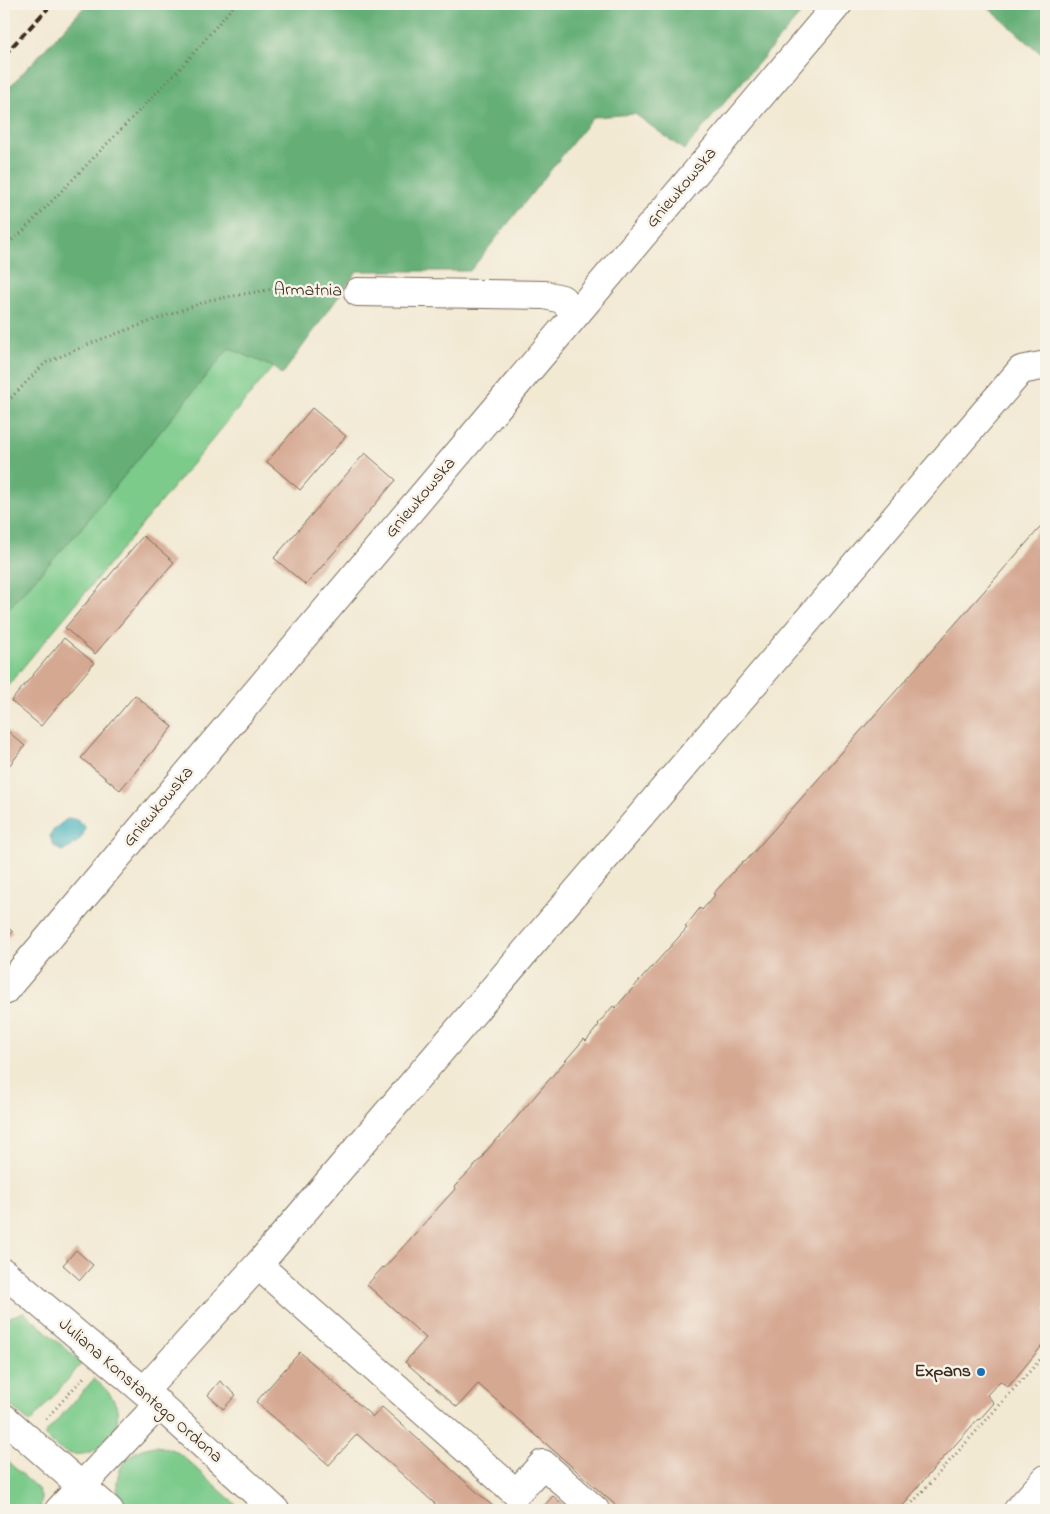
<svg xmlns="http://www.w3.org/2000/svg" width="1050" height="1514" font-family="'Indie Flower',sans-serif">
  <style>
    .green { fill: #7ccb8b; stroke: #5c7a54 }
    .forest { fill: #65af77; stroke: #506c4a }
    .water { fill: #40b0bb; stroke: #3e6d6c }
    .building { fill: #d5a892 }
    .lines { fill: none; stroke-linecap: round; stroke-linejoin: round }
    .minor-casing { stroke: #7b6d5d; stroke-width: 30 }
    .path { stroke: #7b6d5d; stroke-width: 3; stroke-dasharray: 1 4; stroke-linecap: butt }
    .minor { stroke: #fff; stroke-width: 28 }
    .rail { stroke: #3b2a1e; stroke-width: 4; stroke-dasharray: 8 4; stroke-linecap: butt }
    .poi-dot { fill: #1f6fb2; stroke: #f7f3e8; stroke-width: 2 }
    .labels { text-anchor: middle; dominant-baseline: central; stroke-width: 5; stroke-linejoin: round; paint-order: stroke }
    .street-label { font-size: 18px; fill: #3b2a1e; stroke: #f7f3e8 }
    .poi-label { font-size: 18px; font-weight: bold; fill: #3b2a1e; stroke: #f7f3e8; text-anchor: end }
  </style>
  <rect width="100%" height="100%" fill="#f7f3e8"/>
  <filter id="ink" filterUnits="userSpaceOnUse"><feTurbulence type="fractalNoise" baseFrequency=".02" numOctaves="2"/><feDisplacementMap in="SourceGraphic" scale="10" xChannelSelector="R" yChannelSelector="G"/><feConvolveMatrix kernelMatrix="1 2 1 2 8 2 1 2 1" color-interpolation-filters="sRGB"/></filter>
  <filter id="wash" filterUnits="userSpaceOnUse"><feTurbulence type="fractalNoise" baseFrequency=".0096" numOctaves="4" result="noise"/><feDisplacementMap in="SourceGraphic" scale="20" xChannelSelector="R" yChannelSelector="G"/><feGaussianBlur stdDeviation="1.12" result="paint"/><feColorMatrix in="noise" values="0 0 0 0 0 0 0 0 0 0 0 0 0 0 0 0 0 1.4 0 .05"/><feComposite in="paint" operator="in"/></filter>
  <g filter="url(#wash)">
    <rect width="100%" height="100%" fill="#f2e9d3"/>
    <path class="green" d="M229,348L273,367L4,690V613L78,532Z
      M24,1312L82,1363L30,1423L4,1400V1319Z
      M94,1379C104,1387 114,1396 117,1409C122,1434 96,1458 72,1454C60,1452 52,1443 44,1435Z
      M154,1446C164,1447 171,1448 180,1454L242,1510H127C109,1490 116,1459 142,1449C146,1448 150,1447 154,1446Z
      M4,1458L38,1489L42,1499L40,1506L45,1510H4Z"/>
    <path class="forest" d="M87,4H809L684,150L635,114L593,117L470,271H357L282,375L273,367L229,348L78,532L4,613V93Z
      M984,4H1046V58Z"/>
    <path class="water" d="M68,818C76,819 80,821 85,827C85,838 72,849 61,851L53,845L50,836L54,829Z"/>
    <g id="blocks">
      <path class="building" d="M312,408L346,436L300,490L267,462Z
        M365,453L396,480L306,585L274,558Z
        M1046,521V1341L1008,1387L1000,1381L987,1395L994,1403L979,1420L978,1419L907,1499L908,1500L899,1510H621L478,1384L457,1407L405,1362L426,1338L367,1285L383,1267L384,1268L455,1189L454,1187L484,1156L483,1155L498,1137L499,1138L584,1039L586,1041L599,1025L598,1024L613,1006L615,1008L687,928L685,927L700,908L702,910L715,895L713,894L743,861L745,862Z
        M143,536L174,562L95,654L65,628Z
        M64,638L94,663L41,726L11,701Z
        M135,695L173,727L120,790L81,758Z
        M4,728L25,746L4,772Z
        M4,924L13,932L4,942Z
        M76,1250L93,1265L80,1280L63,1265Z
        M300,1352L373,1417L382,1407L497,1510H442L357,1434L329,1465L256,1402Z
        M220,1381L236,1395L223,1409L208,1395Z
        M553,1496L570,1510H540Z"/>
    </g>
  </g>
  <g filter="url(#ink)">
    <use href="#blocks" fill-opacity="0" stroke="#7b6d5d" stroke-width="1"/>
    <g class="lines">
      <g class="minor-casing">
        <path id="minor" d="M358,292L545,295L562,299L576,313
          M4,991L838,4
          M258,1265L516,1493L543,1464L595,1510
          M4,1273L144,1391L275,1510
          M144,1391L258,1265L1021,370L1041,366L1046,367
          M4,1418L109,1510
          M59,1510L159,1404
          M1018,1510L1046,1479"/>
      </g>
      <path class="path" d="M4,246L20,234L187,61L235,4
        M4,405L45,363L99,340L210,300L279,288L330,291
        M46,1419L84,1377
        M906,1510L1046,1353"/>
      <use href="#minor" class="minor"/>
      <path class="rail" d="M4,55L52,4"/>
    </g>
  </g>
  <circle class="poi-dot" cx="981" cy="1372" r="5"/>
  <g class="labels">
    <g class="street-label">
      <text transform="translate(682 188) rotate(-50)">Gniewkowska</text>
      <text transform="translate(308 291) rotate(1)">Armatnia</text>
      <text transform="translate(421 498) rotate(-50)">Gniewkowska</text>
      <text transform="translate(159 807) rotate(-50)">Gniewkowska</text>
      <text transform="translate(140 1391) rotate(41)">Juliana Konstantego Ordona</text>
    </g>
    <g class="poi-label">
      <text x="971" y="1372">Expans</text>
    </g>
  </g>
  <rect width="1050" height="1514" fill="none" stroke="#f7f3e8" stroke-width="20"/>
</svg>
